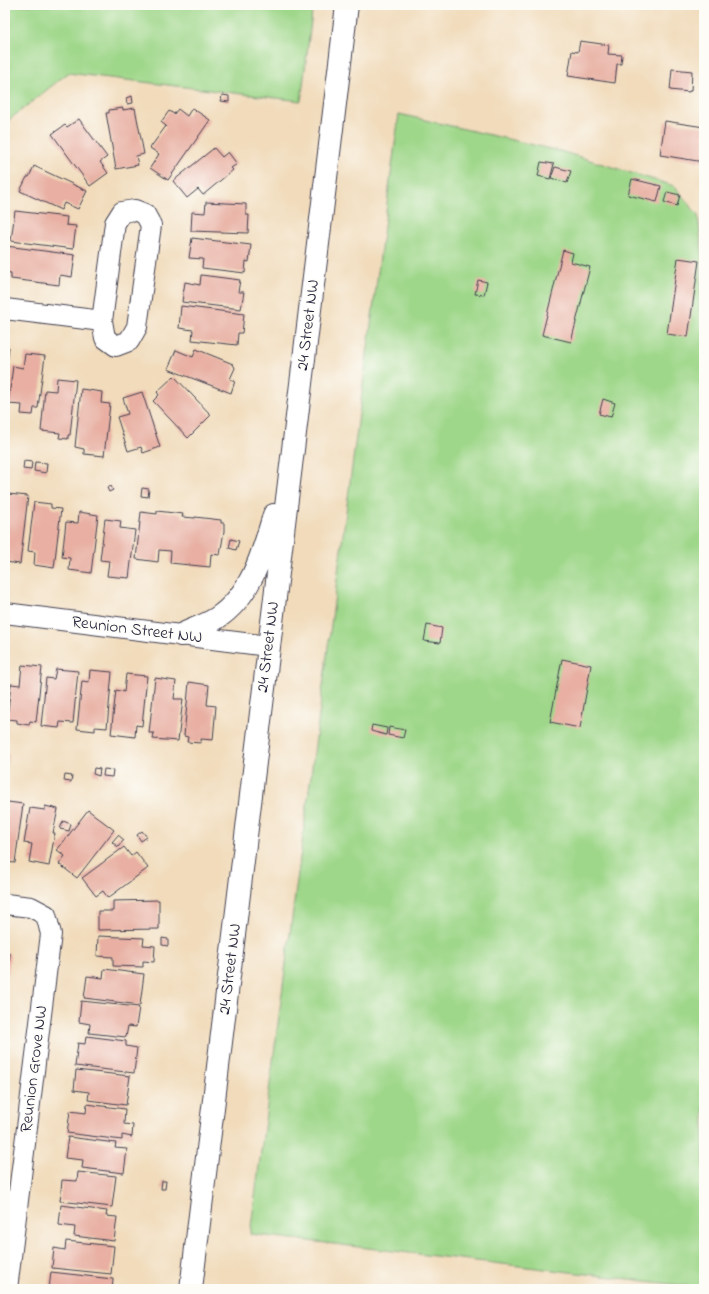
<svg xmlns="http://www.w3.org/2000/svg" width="709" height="1294" font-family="'Indie Flower',sans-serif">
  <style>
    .green { fill: #9fd78a; stroke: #607c62 }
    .building { fill: #e8afa2 }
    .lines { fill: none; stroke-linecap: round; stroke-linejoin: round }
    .minor-casing { stroke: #413e4e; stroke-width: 22 }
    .tertiary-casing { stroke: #413e4e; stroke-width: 24 }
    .minor { stroke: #fff; stroke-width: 20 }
    .tertiary { stroke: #fff; stroke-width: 22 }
    .labels { text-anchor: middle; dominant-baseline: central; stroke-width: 3; stroke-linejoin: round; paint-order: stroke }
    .street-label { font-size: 17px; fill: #22223b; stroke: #fdfcf7 }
  </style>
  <rect width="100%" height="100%" fill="#fdfcf7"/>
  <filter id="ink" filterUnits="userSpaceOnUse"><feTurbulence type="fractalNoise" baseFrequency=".025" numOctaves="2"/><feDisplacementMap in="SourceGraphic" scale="8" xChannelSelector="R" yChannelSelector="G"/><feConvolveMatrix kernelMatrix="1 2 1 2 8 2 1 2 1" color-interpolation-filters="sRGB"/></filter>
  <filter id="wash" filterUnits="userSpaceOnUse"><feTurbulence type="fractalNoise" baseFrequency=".012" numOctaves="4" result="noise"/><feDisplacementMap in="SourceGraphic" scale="16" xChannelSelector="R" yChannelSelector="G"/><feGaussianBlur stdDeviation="0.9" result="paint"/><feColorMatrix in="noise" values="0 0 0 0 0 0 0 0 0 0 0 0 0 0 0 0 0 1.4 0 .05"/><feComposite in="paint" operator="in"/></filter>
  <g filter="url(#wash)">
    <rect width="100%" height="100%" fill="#f1dbbb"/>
    <path class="green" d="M6,5H313L301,101L68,73L5,123V15Z
      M399,114L560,151L674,186L698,215L702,253L700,312L704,313V1288L250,1234Z"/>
    <g id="blocks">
      <path class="building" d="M580,41L609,45L608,54L622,55L621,64H617L615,83L568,76L572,51L578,52Z
        M672,69L692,71L691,91H689V92L670,90Z
        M222,95L229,96V102L221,101Z
        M132,96L133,103L127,104L126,98Z
        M123,108V110L135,108L144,154L136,156L138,165L116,169L106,113H109V110Z
        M192,108L210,120L168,180L150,168L159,154L150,148L166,126L161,122L169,111L174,114L178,109L187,116Z
        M79,119L107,157L100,162L108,173L90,186L52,134L65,125L67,127Z
        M665,121L704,127V162L660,155Z
        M214,148L222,157L228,152L237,164L231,168L233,170L203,195L198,189L187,198L173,181Z
        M541,162L554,164L550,179L538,176Z
        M34,166L87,191L78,209L64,203L61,210L20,191L27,177H29Z
        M555,167L571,171L567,183L551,178Z
        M632,179L661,186L657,202L628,195Z
        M667,192L680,195L677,206L664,202Z
        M206,202L246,204V215H249L248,233L191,231L192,212L205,213Z
        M15,211L67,217L66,225L76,226L73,249L11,241Z
        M192,238L251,245L249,262L246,261L245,273L202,268L203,259L189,258Z
        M6,246L75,255L72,277L60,275L59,285L11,279V273L5,272Z
        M563,250L573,253L571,262L590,267L571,342L542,335Z
        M678,258L699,261L688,337L667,334Z
        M201,275L240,280L238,292H244L241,309L182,302L185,282L200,285Z
        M478,280L487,282L484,295L475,294Z
        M181,306L244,314L242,333H238L237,345L192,340L193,330L179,328Z
        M5,347H9L6,374H5Z
        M196,349L233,364L235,368L230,379L235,381L231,393L168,369L176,350L193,357Z
        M25,354L45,356L38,408H34L33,415L21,414L22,405L8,404L13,366L23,368Z
        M174,376L211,415L188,438L153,401L159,395L157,392Z
        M57,378L76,380L70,435H68V439L59,438L60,433L41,431L45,390L56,391Z
        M81,389L102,392L101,403L110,404L104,456L84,454V449L75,447Z
        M142,392L160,447L143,453L141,447L128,451L117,417L128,414L123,398Z
        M603,399L615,403L611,417L599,414Z
        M24,461L32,462L31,470L23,469Z
        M35,462L47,463L46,473L34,471Z
        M111,486L113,490L109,492L107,488Z
        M142,488L149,489L148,497L141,496Z
        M8,494L28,496L20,564L5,562V498H8Z
        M34,502L51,504V508L61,509L54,568L34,565L35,552L28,551Z
        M157,511L183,514L182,517L195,518V517L221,520V523H224V531L220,555L211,554L210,567L170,563L171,551L159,550L158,562L136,559L141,512L157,514Z
        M79,512L98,515L91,573L69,570L70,558L62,557L66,522L78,523Z
        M105,519L121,521L120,528L135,530L129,578L107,576L109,561L100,560Z
        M231,539L239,541L236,550L229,548Z
        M427,625L442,628L440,643L424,641Z
        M562,659L591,665L580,728L550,722Z
        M5,662H8L6,681H5Z
        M22,665L42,667L36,722L30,721L29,725L17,723V720L7,719L11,684L20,685Z
        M56,669L78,671L73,723L60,722L59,728L41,726L46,678L54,679Z
        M90,670L112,672L107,728L95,727V731L77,729L82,681L89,682Z
        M126,674L147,676L142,726L136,725L135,737L111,734L116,690L124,692Z
        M155,678L176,681L174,699H183L178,741L153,739L154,733H149Z
        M189,682L209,685L207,705L216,706L213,740L201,739V743L187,742L188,737L184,736Z
        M372,725L387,728L386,735L371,731Z
        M389,727L405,730L403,738L388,735Z
        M5,754L9,755L8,763H5Z
        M94,768L100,769L99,776L93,774Z
        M104,769L113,770L112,777L103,776Z
        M65,775L72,776L71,782L64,781Z
        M8,802L23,804L15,863L5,862V805L7,806Z
        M45,806L58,809L53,833H55L49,866L29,862L32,844L24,843L30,808L45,810Z
        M88,810L114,830L77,878L59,864L65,856L57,850Z
        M63,821L71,824L69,831L60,829Z
        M142,831L147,837L141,841L137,835Z
        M118,835L124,840L118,847L112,842Z
        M124,847L131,856L136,852L148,868L108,898L103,891L96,896L82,878Z
        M159,900V929L98,930V911H113V901Z
        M98,936L144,938L143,945L155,946L154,962L143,961V967L113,966V957L97,956Z
        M162,938L168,939V946L162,945Z
        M5,953L10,954L8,974H5Z
        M104,969L144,974L140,1005L84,998L87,976L103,978Z
        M81,1001L139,1007L136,1027L128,1026L126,1037L89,1033L90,1024L79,1022Z
        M86,1036L126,1041V1046L137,1048L134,1073L75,1066L78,1043L85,1044Z
        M76,1070L130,1076L126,1105L88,1100L89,1092L74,1090Z
        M87,1104L125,1109L124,1124L133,1125L132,1137L122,1135V1140L67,1133L70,1111L86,1113Z
        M68,1137L116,1143L115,1148L127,1149L124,1173L82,1168L83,1160L65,1158Z
        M78,1172L116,1176L112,1207L60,1201L62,1180L77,1181Z
        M162,1181H166L165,1189H161Z
        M61,1205L107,1211L106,1216L117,1217L114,1241L74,1236L75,1227L59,1225Z
        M66,1241L114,1246L111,1274L52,1268L54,1248L65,1250Z
        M51,1272L113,1279L112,1289H49Z"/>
    </g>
  </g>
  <g filter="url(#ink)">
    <use href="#blocks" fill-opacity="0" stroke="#413e4e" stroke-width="1"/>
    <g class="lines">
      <g class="minor-casing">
        <path id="minor" d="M135,210L145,214L151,225L137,327L129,341L116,346L105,338L102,321L115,223L122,212Z
          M5,309L102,321
          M5,613L268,646
          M5,904L31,907L46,915L51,934L7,1289"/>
      </g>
      <g class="tertiary-casing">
        <path id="tertiary" d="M181,635C193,629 206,625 217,618C252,595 263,552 274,515
          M191,1289L347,5"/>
      </g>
      <use href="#minor" class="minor"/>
      <use href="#tertiary" class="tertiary"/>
    </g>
  </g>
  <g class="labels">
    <g class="street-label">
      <text transform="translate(308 325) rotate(-83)">24 Street NW</text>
      <text transform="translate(137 630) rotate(7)">Reunion Street NW</text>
      <text transform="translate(268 647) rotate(-83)">24 Street NW</text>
      <text transform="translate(230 969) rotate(-83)">24 Street NW</text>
      <text transform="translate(34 1069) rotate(-83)">Reunion Grove NW</text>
    </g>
  </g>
  <rect width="709" height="1294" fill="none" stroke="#fdfcf7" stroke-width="20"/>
</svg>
